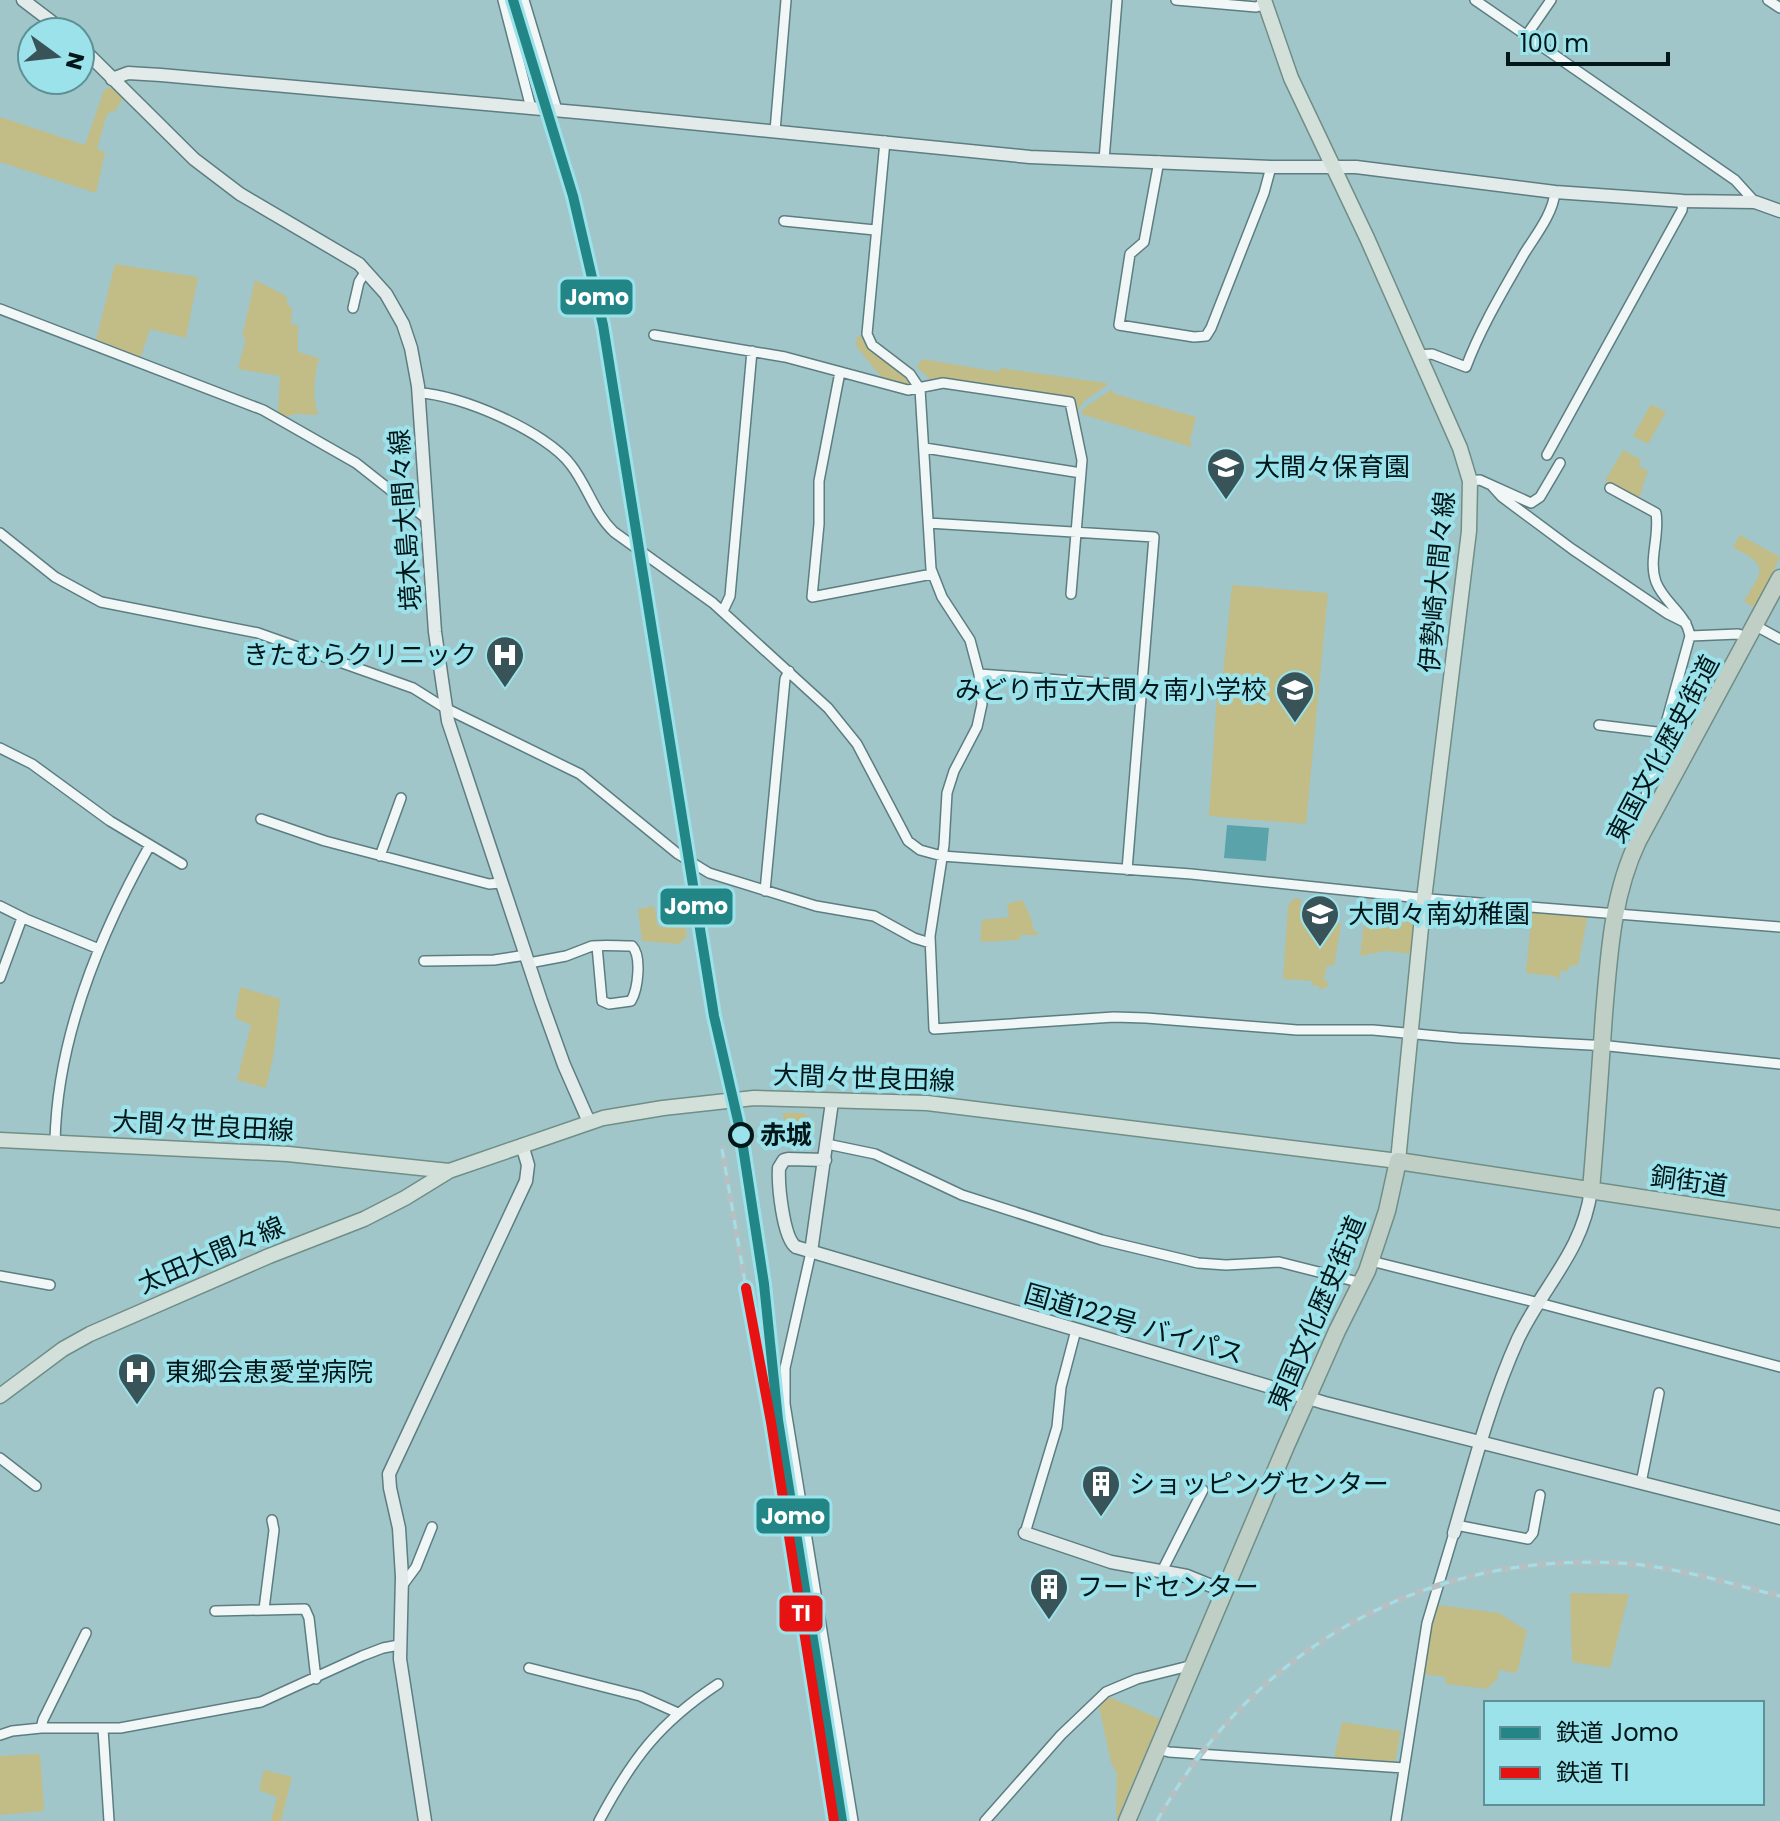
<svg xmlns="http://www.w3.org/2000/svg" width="1780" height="1821" font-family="Poppins,'Noto Sans JP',sans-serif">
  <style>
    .green { fill: #c2bc87 }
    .water { fill: #5aa3ab }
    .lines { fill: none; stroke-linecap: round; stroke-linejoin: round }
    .street-casing { stroke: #5d7d80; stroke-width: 12 }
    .secondary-casing { stroke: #5d7d80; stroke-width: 15 }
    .primary-casing { stroke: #708e86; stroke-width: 17 }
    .highway-casing { stroke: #708e86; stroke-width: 19 }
    .street { stroke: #f1f6f7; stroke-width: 9 }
    .secondary { stroke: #e2ebe9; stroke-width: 12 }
    .primary { stroke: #d3e0da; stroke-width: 14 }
    .highway { stroke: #bfcfc6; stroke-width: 16 }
    .rail-casing { stroke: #b5c0c2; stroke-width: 6 }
    .rail { stroke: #9ce2ea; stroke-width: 3; stroke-dasharray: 9; stroke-linecap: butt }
    .rail-1-casing { stroke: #9ce2ea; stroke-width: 16 }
    .rail-2-casing { stroke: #9ce2ea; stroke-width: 16 }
    .rail-1 { stroke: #228687; stroke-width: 10 }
    .rail-2 { stroke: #e71212; stroke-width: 10 }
    .stop-dot { fill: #9ce2ea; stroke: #00171a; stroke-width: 4 }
    .labels { text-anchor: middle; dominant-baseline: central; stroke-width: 8; stroke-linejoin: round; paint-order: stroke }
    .poi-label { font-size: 26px; fill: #00171a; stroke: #9ce2ea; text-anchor: start }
    .street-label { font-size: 26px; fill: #00171a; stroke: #9ce2ea }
    .stop-label { font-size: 26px; font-weight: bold; fill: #00171a; stroke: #9ce2ea; text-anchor: start }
    .line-badge { stroke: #9ce2ea; stroke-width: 3 }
    .badge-label { font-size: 22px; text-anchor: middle; font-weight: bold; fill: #fff }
  </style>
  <rect width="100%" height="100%" fill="#a0c6ca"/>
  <path class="green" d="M111,87L123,98L116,110L107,114L97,149L105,152L96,193L0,162V117L85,145L104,90Z
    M115,264L198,277L186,338L150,329L141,357L96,340Z
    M255,280L286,296L288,306L292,307L291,323L298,326V352L319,358C314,379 312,394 318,415L296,414L285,417L278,413L280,376L238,369L246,338L242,337Z
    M860,335C871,357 897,366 912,385L910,388L883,379L856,346L857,337Z
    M922,359L999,372L1000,368L1107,383L1106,386L1084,401L1076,413L1075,398L957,381H932L917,367Z
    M1111,390L1115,394L1196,417L1190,441L1192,447L1081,414L1084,408Z
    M1651,404L1666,412L1648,444L1633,436Z
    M1623,450L1641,460L1639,466L1648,471L1639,498L1605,481Z
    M1740,535L1780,557L1756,609L1744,601C1765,567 1768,567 1733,547Z
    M1232,585L1328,593L1306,824L1209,816L1217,694H1221Z
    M1294,898L1301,899L1300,918L1338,922L1341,924L1334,966L1327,965L1324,980L1329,982L1327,987L1318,990L1319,986L1312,985V981L1283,979L1288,906Z
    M1022,900L1030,915L1034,931L1038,932V935H1020V940L983,942L980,939L982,920L1009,917L1007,904Z
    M654,906L658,927L685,924L687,936L679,944L642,941L638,909Z
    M1532,910L1588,915L1578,966L1570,965L1568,971H1561L1558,980L1555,976L1526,973Z
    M1415,921L1412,954L1385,951L1360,956L1364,923Z
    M240,987L280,999L274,1053L266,1088L237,1080L251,1025L235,1018Z
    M783,1113H804L816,1125L815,1133L803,1144H787Z
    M1570,1593L1629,1594L1610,1668L1572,1662Z
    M1438,1605L1499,1613L1527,1631L1517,1673L1499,1670L1497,1680L1490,1685L1489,1689L1446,1684L1445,1677L1423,1674L1429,1635Z
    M1109,1697L1160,1719L1116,1821L1117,1774L1111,1762L1099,1707Z
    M1342,1722L1401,1731L1395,1762L1334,1758Z
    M40,1754L44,1811L0,1815V1756Z
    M264,1770L292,1777L281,1821H271L277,1797L259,1790Z"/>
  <path class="water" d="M1227,825L1269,828L1266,861L1224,858Z"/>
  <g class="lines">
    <g class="street-casing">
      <path id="street" d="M503,0L531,108
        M524,0L557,110
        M1176,0L1256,7L1265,4
        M1475,0L1735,180L1755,202
        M1768,0L1780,8
        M1526,36L1551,0
        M775,131L786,0
        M885,141L867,334L872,345L910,374L920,389L931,569L942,597L970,640L979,674L982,704L977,727L954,771L947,793L944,845L930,936L934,1029L1114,1017L1146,1018L1297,1030H1373L1459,1038L1609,1046L1780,1064
        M1104,160L1117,0
        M1159,161L1144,242L1130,254L1119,325L1194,337L1206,336L1211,328L1264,193L1271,167
        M784,221L875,230
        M353,308L359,282L366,271
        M0,309L263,410L356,463L427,519
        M654,335L785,357L908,390L943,383L1070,402L1082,460L1071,594
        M1420,355L1432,354L1466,367C1481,327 1503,291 1524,254C1535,236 1553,214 1555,192
        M840,372L819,481V524L812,597L932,574
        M419,393C459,394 547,432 571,465C588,487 594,513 614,532L713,603L828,708L857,744L908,841L920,850L942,856L1191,874L1430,899L1780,927
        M925,448L1081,473
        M1547,455L1682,210L1683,201
        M1470,481L1480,480L1531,503L1540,497L1560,463
        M1492,486L1502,497L1572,549L1668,614L1686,623
        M1610,488L1656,513C1660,536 1648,560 1656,582C1664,603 1686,613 1690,636L1639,821V834
        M928,523L1154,537L1127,870
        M0,533L55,577L101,602L258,633L413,688L445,708L580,774L678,854L709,873L816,906L874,916L914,938L930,943
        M723,611L730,596L752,351
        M1756,626L1780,639
        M1690,636L1738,634L1749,638
        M979,674L1143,686
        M1599,725L1665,733
        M0,748L32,764L110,821L182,864
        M261,819L325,841L489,884L501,883
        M380,856L401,798
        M765,891L785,679L789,671
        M0,906L28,920L99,949
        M424,961L494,960L526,955
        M529,963L566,956L592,946C606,945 619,946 632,946C642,956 638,989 631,1001L609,1004L602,1001L597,946
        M0,978L22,918
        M55,1142C57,1038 99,936 150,845
        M827,1144L875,1154L962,1195L1102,1240L1198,1263L1226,1265L1279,1262L1362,1283
        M811,1252L785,1368V1404L853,1821
        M1371,1261L1539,1303L1780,1367
        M0,1276L50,1285
        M0,1458L36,1486
        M1641,1483L1659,1393
        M1456,1525L1528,1539L1533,1533L1540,1495
        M1025,1533L1057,1427L1061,1387L1076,1330
        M1162,1571L1203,1490
        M402,1586L416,1567L432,1527
        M264,1609L274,1530L272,1520
        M215,1611L305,1609L309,1618L316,1679
        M529,1668L640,1696L678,1713
        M41,1728L43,1720L86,1633
        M103,1729L109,1821
        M0,1735L12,1731L41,1728H120L261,1702L362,1656L383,1648L399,1645
        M1159,1749L1169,1752L1404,1768
        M599,1821C632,1759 659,1723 718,1684
        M985,1821L1061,1735L1106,1692L1137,1679L1193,1665
        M1396,1821L1427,1623L1454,1533"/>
    </g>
    <g class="secondary-casing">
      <path id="secondary" d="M23,0L65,32
        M80,46L194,159L240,194L359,264L386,294L403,324L411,348L418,386L435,632L448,721L541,1001L564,1065L589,1122
        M112,79L128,73L161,75L598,114L1030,157L1271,167H1356L1555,192L1683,201L1755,202L1780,211
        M825,1160L788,1159L784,1160L779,1168C778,1185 783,1238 796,1247L1325,1403L1780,1518
        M811,1252L832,1102
        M1025,1533L1111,1562L1187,1576L1224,1591
        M1454,1533C1473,1468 1490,1401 1518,1339C1543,1286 1583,1251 1591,1190
        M425,1821L400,1659L402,1577L399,1528L390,1488L389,1474L526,1181L528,1165L522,1145"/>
    </g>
    <g class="primary-casing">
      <path id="primary" d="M0,1140L288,1154L449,1171L603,1118L663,1108L754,1098L927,1103L1398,1161L1423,907L1469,531L1470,481L1460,448L1367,238L1291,78L1264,0
        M0,1396L63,1349L90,1334L269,1256L364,1219L405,1198L449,1171"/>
    </g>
    <g class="highway-casing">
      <path id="highway" d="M1591,1190C1596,1132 1600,1073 1604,1014C1609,956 1612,895 1638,841L1780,578
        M1127,1821L1286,1446L1337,1331L1367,1271L1387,1211L1398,1161L1780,1219"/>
    </g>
    <use href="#street" class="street"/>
    <use href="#secondary" class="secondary"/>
    <use href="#primary" class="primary"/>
    <use href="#highway" class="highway"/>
    <g class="rail-casing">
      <path id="rail" d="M722,1149L746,1288
        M1157,1821C1252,1650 1423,1552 1619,1563C1674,1566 1727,1583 1780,1596"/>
    </g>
    <use href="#rail" class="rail"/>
    <g class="rail-1-casing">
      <path id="rail-1" d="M513,0L573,196L603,325L714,1016L741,1134L764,1284L778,1420L842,1821"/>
    </g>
    <g class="rail-2-casing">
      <path id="rail-2" d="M746,1288L771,1422L834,1821"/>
    </g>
    <use href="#rail-1" class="rail-1"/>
    <use href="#rail-2" class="rail-2"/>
  </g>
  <defs>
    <g id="school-pin" transform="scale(2)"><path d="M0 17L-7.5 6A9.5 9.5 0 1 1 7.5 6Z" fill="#385458" stroke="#9ce2ea"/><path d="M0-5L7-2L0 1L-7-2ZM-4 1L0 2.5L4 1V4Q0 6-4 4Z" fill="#fff"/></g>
    <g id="hospital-pin" transform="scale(2)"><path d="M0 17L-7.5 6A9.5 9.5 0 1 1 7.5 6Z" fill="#385458" stroke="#9ce2ea"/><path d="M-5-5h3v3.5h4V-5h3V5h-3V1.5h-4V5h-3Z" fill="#fff"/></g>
    <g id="building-pin" transform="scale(2)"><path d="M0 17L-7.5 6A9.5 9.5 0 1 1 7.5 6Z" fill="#385458" stroke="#9ce2ea"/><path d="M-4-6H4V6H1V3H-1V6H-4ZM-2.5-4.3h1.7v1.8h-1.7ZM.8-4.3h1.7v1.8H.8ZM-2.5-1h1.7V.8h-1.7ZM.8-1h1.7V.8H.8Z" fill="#fff"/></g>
  </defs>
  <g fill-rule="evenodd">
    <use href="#school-pin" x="1226" y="467"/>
    <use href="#hospital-pin" x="505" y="655"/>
    <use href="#school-pin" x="1295" y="690"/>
    <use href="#school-pin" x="1320" y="914"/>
    <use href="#hospital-pin" x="137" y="1372"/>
    <use href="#building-pin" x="1101" y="1484"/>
    <use href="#building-pin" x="1049" y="1587"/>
  </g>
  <circle class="stop-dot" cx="741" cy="1135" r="11"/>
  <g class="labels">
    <g class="poi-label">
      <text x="1254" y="467">大間々保育園</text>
      <text x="477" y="655" text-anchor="end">きたむらクリニック</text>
      <text x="1267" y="690" text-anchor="end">みどり市立大間々南小学校</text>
      <text x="1348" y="914">大間々南幼稚園</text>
      <text x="165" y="1372">東郷会恵愛堂病院</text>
      <text x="1129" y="1484">ショッピングセンター</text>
      <text x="1077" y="1587">フードセンター</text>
    </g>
    <g class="street-label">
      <text transform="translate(405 520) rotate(-94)">境木島大間々線</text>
      <text transform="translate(1437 582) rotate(-85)">伊勢崎大間々線</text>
      <text transform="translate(1663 749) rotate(-62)">東国文化歴史街道</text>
      <text transform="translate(864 1078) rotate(2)">大間々世良田線</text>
      <text transform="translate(203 1126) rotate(3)">大間々世良田線</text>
      <text transform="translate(1689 1181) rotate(8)">銅街道</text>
      <text transform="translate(211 1255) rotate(-23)">太田大間々線</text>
      <text transform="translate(1317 1313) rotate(-67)">東国文化歴史街道</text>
      <text transform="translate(1134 1324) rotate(16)">国道122号 バイパス</text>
    </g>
    <g class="stop-label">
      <text x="760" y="1135">赤城</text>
    </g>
  </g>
  <g class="line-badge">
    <rect x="559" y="278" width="75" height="38" rx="8" fill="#228687"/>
    <rect x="659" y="887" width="75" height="39" rx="8" fill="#228687"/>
    <rect x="755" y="1497" width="76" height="38" rx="8" fill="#228687"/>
    <rect x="778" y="1594" width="46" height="39" rx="8" fill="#e71212"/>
  </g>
  <g class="badge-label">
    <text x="597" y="305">Jomo</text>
    <text x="696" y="914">Jomo</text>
    <text x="793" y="1524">Jomo</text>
    <text x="801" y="1621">TI</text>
  </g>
  <rect x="1484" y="1701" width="280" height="104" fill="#9ce2ea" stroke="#5e9197" stroke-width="2"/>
  <rect x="1500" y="1727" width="40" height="12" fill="#228687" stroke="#5e9197" stroke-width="2"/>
  <text x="1556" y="1741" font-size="24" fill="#00171a">鉄道 Jomo</text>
  <rect x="1500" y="1767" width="40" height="12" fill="#e71212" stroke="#5e9197" stroke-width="2"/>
  <text x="1556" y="1781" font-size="24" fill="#00171a">鉄道 TI</text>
  <g transform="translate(56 56) rotate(105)"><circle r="38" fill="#9ce2ea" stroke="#5e9197" stroke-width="2"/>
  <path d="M0-6L14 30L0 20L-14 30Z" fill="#385458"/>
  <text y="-12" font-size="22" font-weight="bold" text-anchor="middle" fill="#00171a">N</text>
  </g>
  <path d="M1508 52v12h160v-12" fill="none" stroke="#00171a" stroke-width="4"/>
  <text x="1520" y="52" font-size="24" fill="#00171a" stroke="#9ce2ea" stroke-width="6" paint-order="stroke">100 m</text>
</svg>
